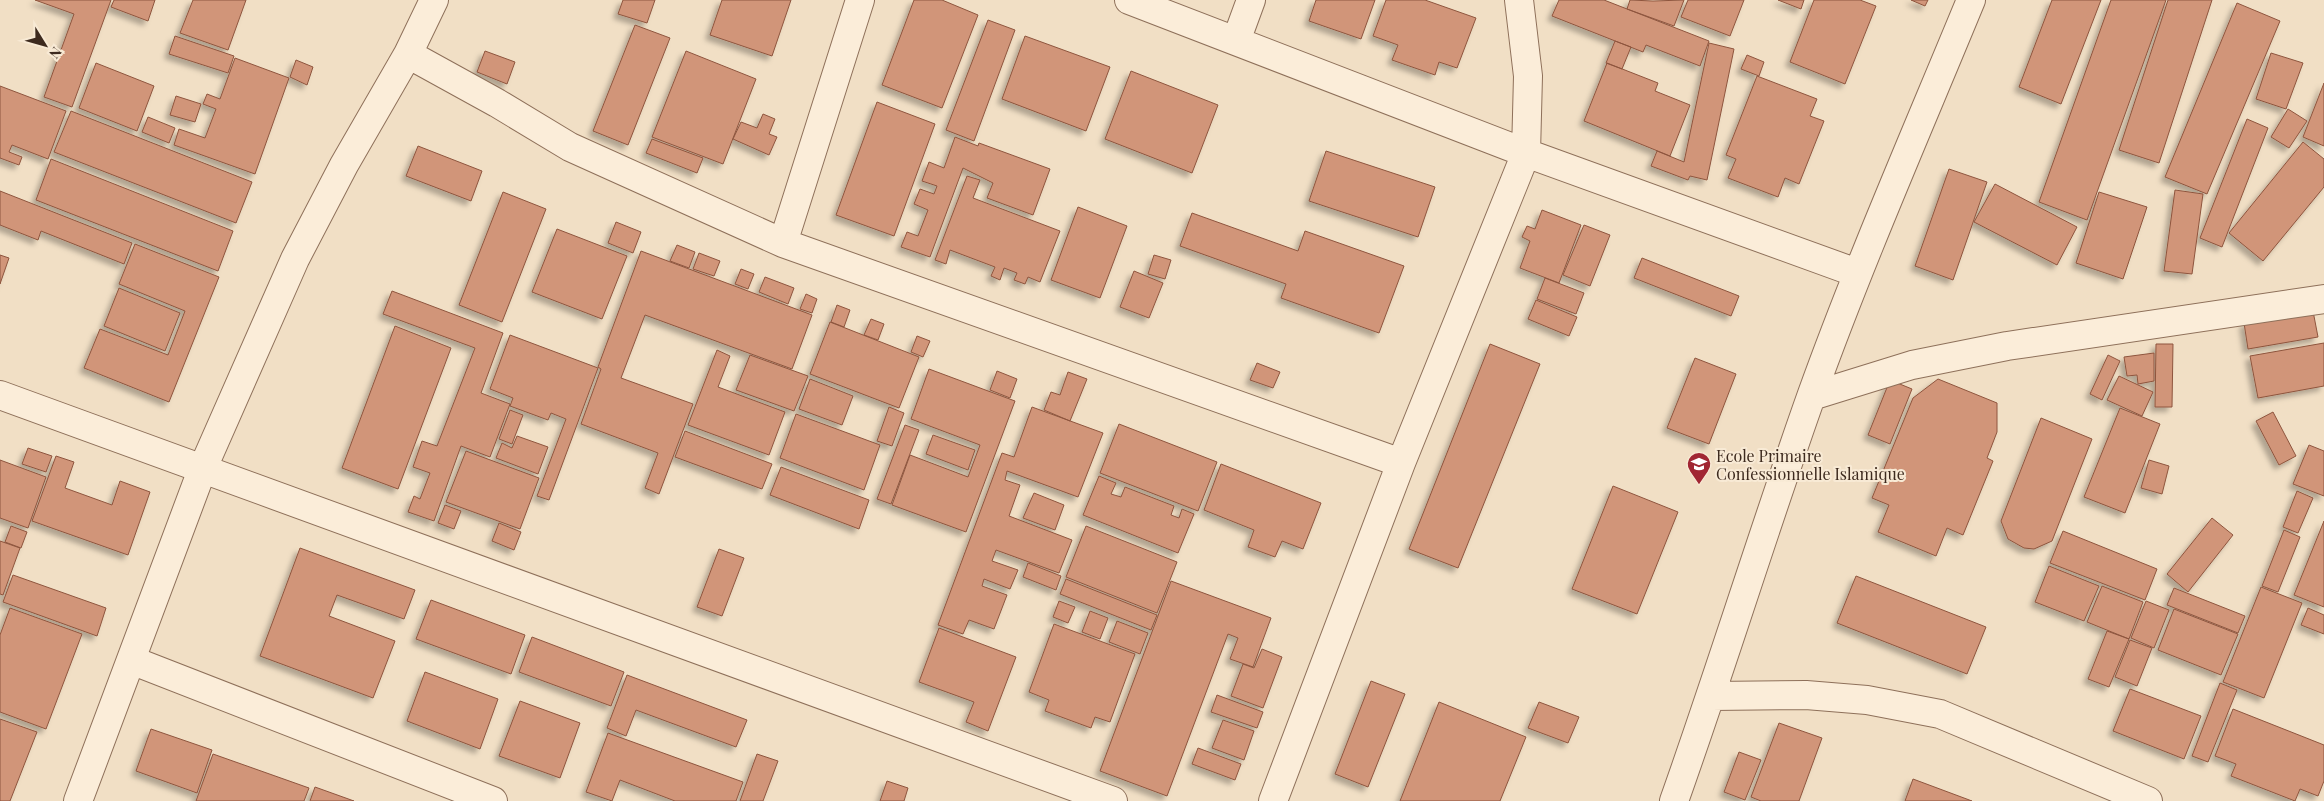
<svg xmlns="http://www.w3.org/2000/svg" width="2324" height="801" font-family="'Playfair Display',serif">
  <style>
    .building { fill: #d19579; stroke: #8e553e; filter: url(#shadow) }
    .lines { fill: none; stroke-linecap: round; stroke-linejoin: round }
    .minor-casing { stroke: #8e705a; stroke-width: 30 }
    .minor { stroke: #fbedd9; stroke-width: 28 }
    .labels { text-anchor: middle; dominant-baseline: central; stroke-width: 4; stroke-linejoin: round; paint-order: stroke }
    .poi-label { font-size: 16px; fill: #3d2a1e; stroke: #f8ead5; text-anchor: start }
  </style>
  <defs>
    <filter id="shadow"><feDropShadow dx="-4.5" dy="4.5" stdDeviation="2.5" flood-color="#0004"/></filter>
  </defs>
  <rect width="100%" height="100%" fill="#f1dfc5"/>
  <path class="building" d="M35,0H111L72,107L44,97L74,14Z
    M114,0H155L148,21L111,7Z
    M193,0H246L228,50L180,33Z
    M623,0H655L647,23L618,14Z
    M722,0H791L772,56L710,35Z
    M914,0H942L978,15L942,108L882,85Z
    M1316,0H1375L1361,39L1309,21Z
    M1386,0H1425L1476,18L1457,68L1439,62L1435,75L1392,60L1398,45L1373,36Z
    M1559,0H1604L1709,41L1700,66L1646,45L1643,52L1552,16Z
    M1630,0L1653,1L1684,0L1674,26L1627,9Z
    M1688,0H1744L1730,36L1681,17Z
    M1778,0H1804L1801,9Z
    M1814,0H1860L1876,6L1845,84L1790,62Z
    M1911,0H1928L1925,6Z
    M2052,0H2101L2061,104L2019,87Z
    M2111,0H2166L2087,220L2039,202Z
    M2168,0H2212L2159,163L2119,150Z
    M2237,3L2280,21L2207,194L2165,177Z
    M988,20L1015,30L974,141L946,130Z
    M635,25L670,38L628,145L593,131Z
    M175,36L234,56L228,73L169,54Z
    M1025,36L1110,67L1086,131L1002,99Z
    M1615,41L1631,47L1622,69L1606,63Z
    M1709,43L1734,49L1707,180L1690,176L1688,180L1651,166L1657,151L1684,162Z
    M485,51L515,62L507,84L477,72Z
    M686,51L756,79L723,164L652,137Z
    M2271,53L2303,63L2286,109L2256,99Z
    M1747,55L1764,62L1759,76L1741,69Z
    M235,58L289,78L255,174L174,145L179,129L205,138L216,109L203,104L207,94L220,99Z
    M296,60L313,67L307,85L290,77Z
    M96,63L154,86L137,131L79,108Z
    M1607,63L1658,83L1655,91L1690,105L1670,156L1584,121Z
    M1131,71L1218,105L1192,173L1105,139Z
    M1757,76L1817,99L1810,116L1824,121L1799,184L1785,178L1778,197L1728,178L1736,159L1726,155Z
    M2324,83V146L2303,137Z
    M0,86L66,111L48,159L12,145L9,152L22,157L19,165L0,158Z
    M176,96L201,104L195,122L170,115Z
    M877,102L935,124L894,236L836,215Z
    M2288,109L2307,121L2289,148L2271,137Z
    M71,111L252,182L236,223L54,152Z
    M763,114L775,119L769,134L777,137L769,155L733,139L741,122L757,128Z
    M148,117L175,128L169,143L142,132Z
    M2247,119L2268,128L2222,247L2200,238Z
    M955,137L978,146L979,143L1050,169L1033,215L987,198L993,183L963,168L930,257L901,247L907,232L918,236L928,210L914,204L920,189L934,194L937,186L922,181L929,162L944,168Z
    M652,139L703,158L697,173L646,153Z
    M2303,142L2324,159V187L2263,261L2229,233Z
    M418,146L482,171L471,201L406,176Z
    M1326,151L1435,187L1418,237L1309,201Z
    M51,159L233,231L218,271L36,200Z
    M1949,169L1987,182L1953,280L1915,266Z
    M967,176L980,180L973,198L1060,231L1040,282L1028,277L1025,284L1014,280L1017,273L1004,268L1000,280L991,276L995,267L950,250L946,264L935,260Z
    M1995,184L2077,227L2057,265L1974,222Z
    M2175,190L2203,194L2192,274L2164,271Z
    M0,191L132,243L124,264L41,231L38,240L0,225Z
    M503,192L546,209L502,322L459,305Z
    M2099,192L2147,207L2123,279L2076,263Z
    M1078,207L1127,226L1100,298L1051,280Z
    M1542,210L1581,225L1559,283L1520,268L1530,241L1522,237L1527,226L1535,229Z
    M1192,213L1298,251L1305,231L1404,266L1379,333L1281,298L1286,284L1180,246Z
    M616,222L641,232L633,253L608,243Z
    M1584,225L1610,235L1590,286L1563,275Z
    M557,229L627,256L602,319L532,292Z
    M135,244L219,277L169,402L84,368L100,329L168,355L185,311L119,284Z
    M677,245L695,252L689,268L670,261Z
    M641,251L812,315L792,369L645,315L621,378L693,404L659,494L645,488L658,453L581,424L601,369L598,367Z
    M699,253L720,261L714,276L693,269Z
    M0,255L9,258L0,284Z
    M1154,255L1171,260L1165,279L1148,274Z
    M1642,258L1739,296L1731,316L1634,278Z
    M741,269L754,274L748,289L735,284Z
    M1134,271L1163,283L1149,318L1120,307Z
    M765,277L794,288L788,304L759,292Z
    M1545,278L1584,293L1576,314L1537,299Z
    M119,288L180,313L165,351L104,326Z
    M392,291L503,333L481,393L510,404L490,457L461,446L434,521L408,512L414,496L420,499L430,473L413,467L422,441L437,446L475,348L383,314Z
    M806,294L817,299L812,313L800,309Z
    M1536,300L1577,317L1569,336L1528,319Z
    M837,305L850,310L844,327L831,322Z
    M2313,311L2318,337L2248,349L2244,323Z
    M871,319L884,324L878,340L864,335Z
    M830,322L919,357L899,408L810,374Z
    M395,326L451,348L398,489L342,468Z
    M510,335L598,368L549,500L537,496L566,419L551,413L548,420L510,406L513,398L490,389Z
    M917,336L930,341L923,357L911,352Z
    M2324,343V386L2258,398L2250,356Z
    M1490,344L1540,364L1458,568L1409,549Z
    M2156,344H2173L2172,407H2155Z
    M717,350L730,356L718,387L785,412L769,455L688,425Z
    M2154,353V381L2138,384L2137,375L2127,376L2124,357Z
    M750,355L808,376L794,411L736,390Z
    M2108,355L2120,361L2102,400L2090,394Z
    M1695,358L1736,374L1709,444L1667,428Z
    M1257,363L1280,372L1273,388L1250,380Z
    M929,369L1015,401L966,532L892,505L910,455L968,477L980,445L911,419Z
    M997,371L1017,379L1010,398L990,390Z
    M1068,372L1087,379L1070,421L1044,410L1051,392L1060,395Z
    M2119,376L2153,392L2142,416L2107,400Z
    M810,379L853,396L842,425L799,409Z
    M1938,379L1997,403V432L1987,458L1993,461L1963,535L1947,528L1936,556L1878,532L1889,505L1872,498L1913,398Z
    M1890,380L1912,389L1890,444L1868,435Z
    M889,407L904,413L892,446L877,441Z
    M1032,407L1103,433L1078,497L1007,471L1005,480L1020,485L1009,516L1072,540L1059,573L996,550L992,561L1018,570L1010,589L984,579L982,586L1007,595L994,629L969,620L963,634L938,625L1002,453L1014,457Z
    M2120,408L2160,424L2125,513L2084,497Z
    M510,410L523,415L512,444L499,439Z
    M2273,412L2296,456L2279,465L2256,421Z
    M796,414L880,445L864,490L780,458Z
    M2041,418L2092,439L2052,541L2034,549L2024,548L2008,539L2001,521Z
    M1119,424L1217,462L1198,511L1100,473Z
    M905,425L919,430L891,504L877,499Z
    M685,431L772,464L762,489L675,457Z
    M933,435L975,450L968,470L926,454Z
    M517,436L548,447L538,474L496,458L502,443L512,448Z
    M2309,445L2324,451V496L2293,484Z
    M28,448L52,456L46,472L22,464Z
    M466,451L539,478L520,529L446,502Z
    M56,456L74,462L65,488L112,505L120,481L150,492L128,555L32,521Z
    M0,460L46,477L28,528L0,518Z
    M2149,460L2169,466L2162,494L2141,488Z
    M1221,464L1321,503L1303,549L1282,541L1275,557L1248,547L1254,530L1204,510Z
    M781,467L869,500L859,529L770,495Z
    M1099,476L1116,483L1111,494L1121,497L1125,487L1174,506L1171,515L1179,518L1182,509L1194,514L1178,553L1083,515Z
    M1613,486L1678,512L1637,614L1572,589Z
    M2297,491L2313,498L2298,533L2283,527Z
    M1034,493L1064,505L1055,530L1023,518Z
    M445,505L461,511L454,529L438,523Z
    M2212,518L2233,535L2188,592L2167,574Z
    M2324,521V607L2294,595Z
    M499,523L521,532L514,550L492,541Z
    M11,526L27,532L21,548L5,542Z
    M1086,526L1177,562L1157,613L1066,577Z
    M2284,530L2300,537L2278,592L2262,586Z
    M2063,531L2157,569L2145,600L2050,563Z
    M0,541L20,548L3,595L0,594Z
    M300,548L415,590L404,619L337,595L329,616L395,641L373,698L260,656Z
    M719,549L744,558L722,616L697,607Z
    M1028,563L1061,576L1056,590L1023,577Z
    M2049,566L2099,586L2084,621L2035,602Z
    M13,575L106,608L97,636L3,602Z
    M1856,576L1986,627L1967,674L1837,623Z
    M1066,579L1157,615L1151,630L1060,594Z
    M1171,581L1271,618L1253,667L1230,659L1238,638L1228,634L1167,796L1100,771Z
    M2102,586L2143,602L2129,639L2087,622Z
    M2261,587L2302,603L2264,698L2223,682Z
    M2174,588L2245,616L2238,633L2167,605Z
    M431,600L525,635L511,674L416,639Z
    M1059,601L1075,607L1068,623L1053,617Z
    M2146,601L2169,610L2154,648L2131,638Z
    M10,608L82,634L46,729L0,712V635Z
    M2308,608L2324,615V634L2301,625Z
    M2174,609L2238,634L2221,675L2158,650Z
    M1090,611L1108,618L1100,639L1082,632Z
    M1117,621L1148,633L1140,654L1109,642Z
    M1054,624L1135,654L1110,722L1095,717L1091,728L1045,711L1049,700L1029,692Z
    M939,628L1016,657L988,731L966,722L974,702L919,682Z
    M2107,631L2129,639L2109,687L2088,679Z
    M532,637L624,672L611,706L519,672Z
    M2130,640L2152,648L2137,686L2115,677Z
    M1262,649L1282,657L1263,708L1231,696L1243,664L1254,668Z
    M425,672L498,699L480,749L407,721Z
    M627,675L747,720L736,747L636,710L626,736L607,728Z
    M1371,681L1405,694L1368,787L1335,774Z
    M2220,683L2237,690L2208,762L2192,756Z
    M2130,689L2201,716L2184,759L2113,731Z
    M1217,695L1263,712L1257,728L1211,712Z
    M520,701L580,723L560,778L499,756Z
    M1439,702L1526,737L1500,801H1400Z
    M1539,702L1579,717L1568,743L1528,728Z
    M2233,709L2324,745V781L2318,796L2300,789L2295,801L2231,776L2236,764L2215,756Z
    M0,719L37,732L10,801H0Z
    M1223,720L1254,731L1244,760L1212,748Z
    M1779,723L1822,738L1799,801H1761L1751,797Z
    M151,729L212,750L197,793L136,771Z
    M608,733L743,782L736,801H675L620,780L612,801L586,792Z
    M1198,748L1241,764L1235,780L1192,764Z
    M1739,752L1761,760L1745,800L1724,792Z
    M213,754L309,788L304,801H196Z
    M757,754L778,761L763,801H740Z
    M1913,779L1972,801H1905Z
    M887,781L908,788L904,801H880Z
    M315,787L354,801H310Z"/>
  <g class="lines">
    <g class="minor-casing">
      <path id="minor" d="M1129,0L1526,153L1857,273
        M1236,41L1251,0
        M408,54L497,103L570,147L783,243L1401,463
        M783,243L860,0
        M0,395L1113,801
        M1812,396L1912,365L2007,346L2324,299
        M131,660L493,801
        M1712,696L1806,695L1867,700L1940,714L2148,801
        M78,801L202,470L295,259L344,165L408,54L434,0
        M1273,801L1401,463L1526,153L1528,76L1519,0
        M1674,801C1722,666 1764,529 1812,394C1860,261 1917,131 1971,0"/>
    </g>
    <use href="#minor" class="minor"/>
  </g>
  <defs>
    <g id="school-pin" transform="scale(1.25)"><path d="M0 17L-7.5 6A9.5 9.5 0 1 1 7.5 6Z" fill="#a12633" stroke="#f8ead5"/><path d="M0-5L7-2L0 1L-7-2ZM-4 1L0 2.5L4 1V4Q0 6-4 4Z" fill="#fff"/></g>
  </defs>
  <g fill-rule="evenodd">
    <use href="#school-pin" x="1699" y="464"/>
  </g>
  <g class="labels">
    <g class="poi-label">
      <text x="1716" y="455">Ecole Primaire<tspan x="1716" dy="18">Confessionnelle Islamique</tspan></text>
    </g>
  </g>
  <g transform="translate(45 45) rotate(127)" stroke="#f8ead5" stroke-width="4" paint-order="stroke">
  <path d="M0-4L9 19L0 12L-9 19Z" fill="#3d2a1e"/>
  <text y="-8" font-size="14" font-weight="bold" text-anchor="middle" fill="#3d2a1e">N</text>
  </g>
</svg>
